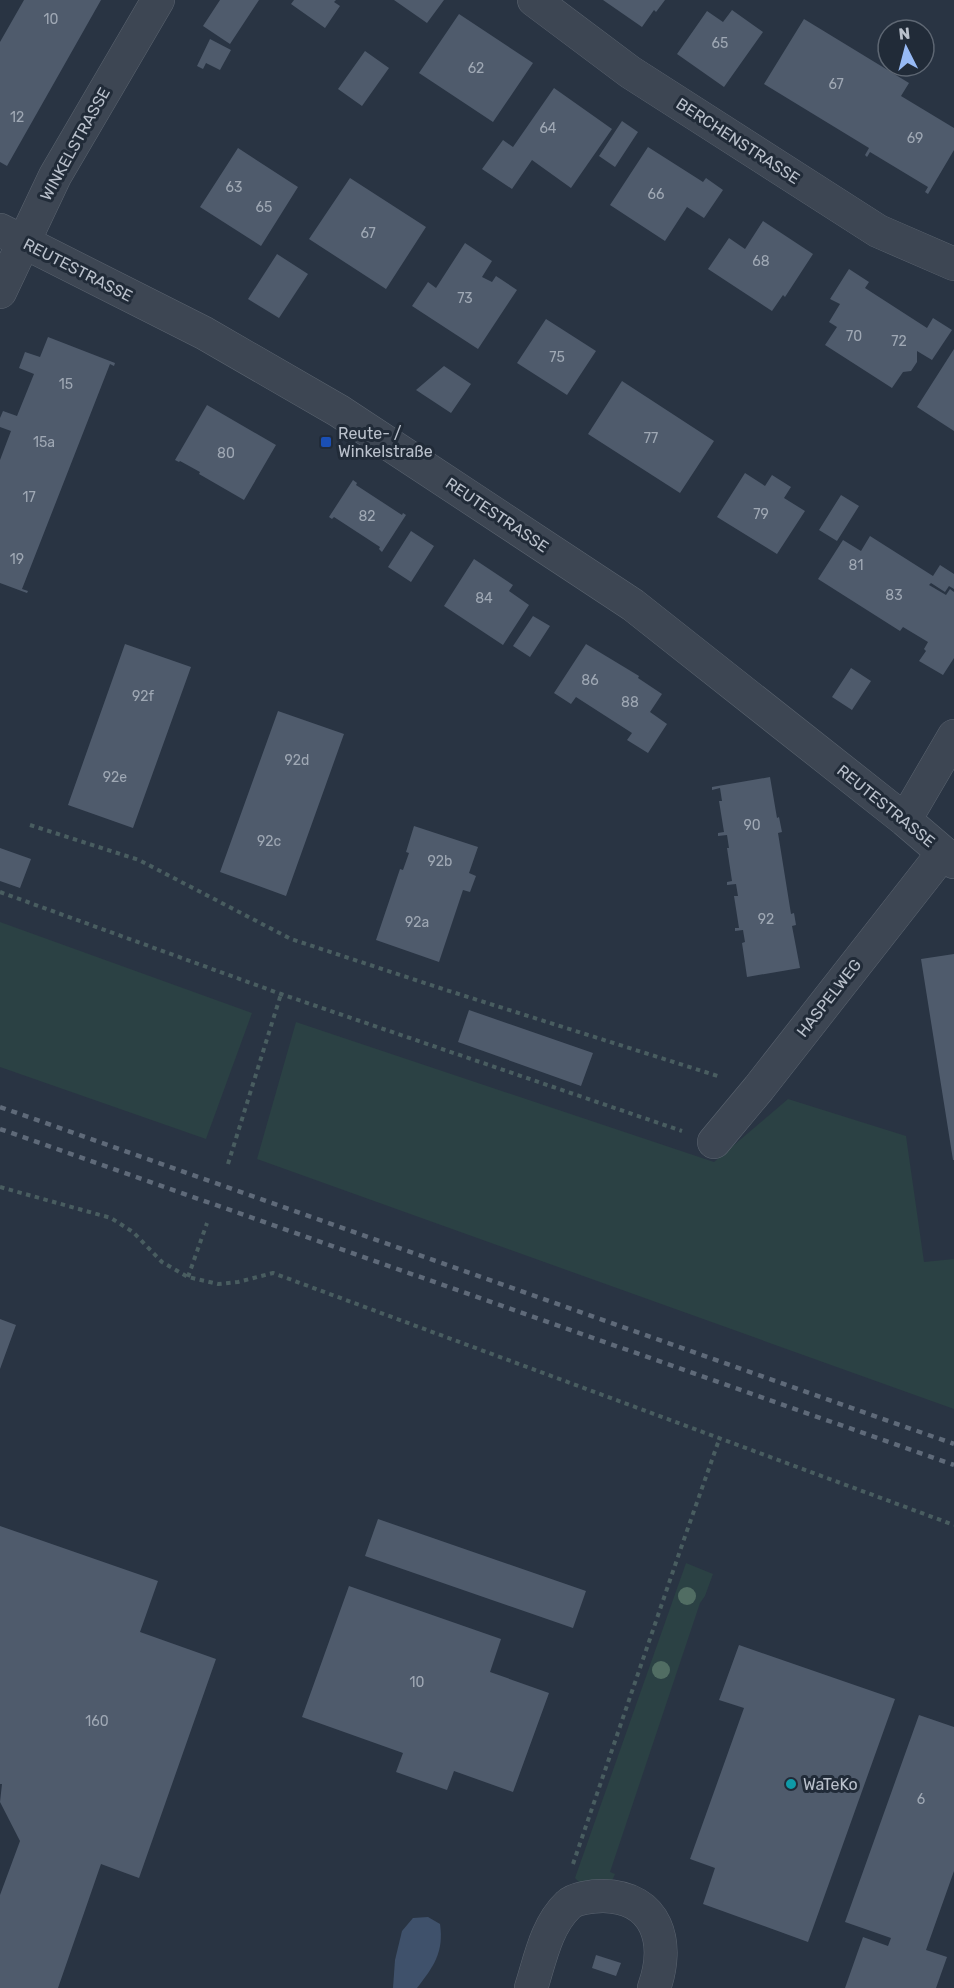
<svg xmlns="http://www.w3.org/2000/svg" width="954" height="1988" font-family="Rubik,sans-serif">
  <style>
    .green { fill: #2b4144 }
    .water { fill: #3f516b }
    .building { fill: #4f5b6c }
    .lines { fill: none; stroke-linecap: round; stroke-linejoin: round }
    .minor-casing { stroke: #5b6470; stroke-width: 34 }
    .path { stroke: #495d60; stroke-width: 4; stroke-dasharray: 4.5 4.5; stroke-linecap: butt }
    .minor { stroke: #3d4653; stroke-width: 33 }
    .rail { stroke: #5f6a79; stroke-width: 4.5; stroke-dasharray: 6 6; stroke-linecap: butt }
    .tree { fill: #516d63 }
    .transit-dot { fill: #1a4fb4; stroke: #212b38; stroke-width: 2 }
    .culture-dot { fill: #0f9aa8; stroke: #212b38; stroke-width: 2 }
    .labels { text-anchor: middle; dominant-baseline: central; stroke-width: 6; stroke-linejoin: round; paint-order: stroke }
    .number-label { font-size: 14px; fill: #9fa8b4 }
    .street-label { font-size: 16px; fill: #bac1cc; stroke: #212b38 }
    .poi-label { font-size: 16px; fill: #bac1cc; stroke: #212b38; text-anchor: start }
  </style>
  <rect width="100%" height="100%" fill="#293443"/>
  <path class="green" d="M0,922L252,1013L206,1139L0,1067Z
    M296,1022L714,1162L788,1099L906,1136L924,1262L954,1259V1409L257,1159Z
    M686,1563L713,1574L705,1596L700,1603L610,1872L615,1874L612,1881L583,1886L575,1878Z"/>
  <path class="water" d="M428,1917L440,1924C444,1952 434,1966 417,1988H393L395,1960L402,1931L413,1918Z"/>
  <path class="building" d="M24,0H101L7,166L0,162V42Z
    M220,0H259L230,44L203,26Z
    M294,0H336L334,2L340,6L325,28L291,4Z
    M394,0H444L427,23Z
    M603,0H665L656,12L654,10L642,27Z
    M732,10L763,32L724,87L677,54L707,11L723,22Z
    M459,14L533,63L493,122L419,73Z
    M804,19L909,83L901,96L954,128V150L928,194L925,192L928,187L870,152L867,157L865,155L869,148L764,84Z
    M210,39L231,50L220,70L206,63L203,69L197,66Z
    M365,51L389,68L362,106L338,89Z
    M554,88L612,129L571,188L532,160L512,189L482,169L503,140L513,147Z
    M622,121L638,132L615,167L599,156Z
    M648,147L703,182L706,178L723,190L704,218L687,207L665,241L610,205Z
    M238,148L298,187L261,246L200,207Z
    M350,178L426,227L386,289L309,239Z
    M763,221L813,254L785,297L783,295L772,311L708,269L729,238L745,249Z
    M465,243L492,261L482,277L492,282L496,276L517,290L478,349L412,306L428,282L436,288Z
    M277,254L308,274L279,318L248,299Z
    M849,269L869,282L865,288L927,328L933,318L952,330L932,360L917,351V362L911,371L903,372L892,388L825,345L837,327L829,322L840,304L830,299Z
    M546,319L596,351L567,395L517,363Z
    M48,337L115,363L114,366L110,364L22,589L28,591L27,593L0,583V460L11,431L0,427V418L3,411L17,416L34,374L19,368L25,352L40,357Z
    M954,349V431L917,407Z
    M444,366L471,384L451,413L416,390Z
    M622,381L714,441L680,493L588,434Z
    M207,405L276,445L244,500L199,474L200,472L180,461L179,462L175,460Z
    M745,473L765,486L772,475L791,487L784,498L805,511L777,554L717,517Z
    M353,480L357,483L356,485L402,515L403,513L406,515L382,552L379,549L380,547L334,517L332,519L329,517Z
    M841,495L859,506L837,541L819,530Z
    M411,531L434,546L411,582L388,567Z
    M870,536L933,576L940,565L954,574V589L949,586L945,592L931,583L929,585L946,595L950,589L954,592V658L943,675L919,661L926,651L924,649L928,642L903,627L900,631L818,579L843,540L861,551Z
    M474,559L513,585L509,591L529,605L503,645L444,606Z
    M533,616L550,626L530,657L513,646Z
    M125,644L191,667L133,828L68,805Z
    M586,644L639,676L638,678L662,694L650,712L667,724L648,753L627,740L632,733L576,697L571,704L554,693Z
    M851,668L871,681L852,710L832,697Z
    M278,711L344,734L286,896L220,872Z
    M770,777L777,818L779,817L782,832L778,833L791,914L794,913L796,925L792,926L800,968L747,977L742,943L745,942L743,930L735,931V928H739L734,896H738L736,884L727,885V882L732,881L727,848H729L727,835L718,836V833L724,832L719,801H722L720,788L712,790V787Z
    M414,826L478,847L469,873L476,876L470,892L463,890L439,962L376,940L400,869L403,870L409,853L406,852Z
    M0,848L31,859L20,888L0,881Z
    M954,954V1160H953L921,959Z
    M469,1010L593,1053L581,1086L458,1042Z
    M0,1319L16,1325L0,1369Z
    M378,1519L586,1591L573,1628L365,1556Z
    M0,1526L158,1581L140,1632L216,1659L139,1878L101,1864L58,1988H0V1895L20,1841L0,1802L2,1784H0Z
    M349,1586L501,1639L490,1672L549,1693L513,1792L454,1771L447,1790L396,1772L403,1753L302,1717Z
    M739,1645L895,1699L808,1942L703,1904L715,1868L690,1859L744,1708L719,1700Z
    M919,1715L954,1727V1871L926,1950L947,1957L936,1988H845L863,1937L888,1946L891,1938L845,1922Z
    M596,1955L621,1963L616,1976L592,1968Z"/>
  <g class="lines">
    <g class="minor-casing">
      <path id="minor" d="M534,0L630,72L878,231L954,264
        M0,230L204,333L339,411L633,605L905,820L954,862
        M0,292L55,176L158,0
        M905,820L954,736
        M714,1142L759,1088L943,853
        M531,1988C540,1960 546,1926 568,1905C575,1898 593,1896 603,1896C658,1897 670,1943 654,1988"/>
    </g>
    <path class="path" d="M30,825L139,860L291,939L446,990L721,1077
      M0,892L281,994L682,1131
      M228,1164L281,994
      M0,1187L111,1218L133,1232L162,1262L188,1277L218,1284L238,1282L273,1273L954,1525
      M188,1277L207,1223
      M573,1864L682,1545L720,1437"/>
    <use href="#minor" class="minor"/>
    <path class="rail" d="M0,1107L954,1444
      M0,1129L954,1465"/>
  </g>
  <g class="tree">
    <circle cx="687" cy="1596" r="9"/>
    <circle cx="661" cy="1670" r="9"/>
  </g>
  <rect class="transit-dot" x="320" y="436" width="12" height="12" rx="3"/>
  <circle class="culture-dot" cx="791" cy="1784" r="6"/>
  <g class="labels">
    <g class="number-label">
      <text x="51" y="19">10</text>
      <text x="720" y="43">65</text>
      <text x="476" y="68">62</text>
      <text x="836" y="84">67</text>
      <text x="17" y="117">12</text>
      <text x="548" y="128">64</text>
      <text x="915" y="138">69</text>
      <text x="234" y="187">63</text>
      <text x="656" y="194">66</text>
      <text x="264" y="207">65</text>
      <text x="368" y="233">67</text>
      <text x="761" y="261">68</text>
      <text x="465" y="298">73</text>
      <text x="854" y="336">70</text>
      <text x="899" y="341">72</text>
      <text x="557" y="357">75</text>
      <text x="66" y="384">15</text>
      <text x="651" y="438">77</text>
      <text x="44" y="442">15a</text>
      <text x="226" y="453">80</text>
      <text x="29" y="497">17</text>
      <text x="761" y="514">79</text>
      <text x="367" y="516">82</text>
      <text x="17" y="559">19</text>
      <text x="856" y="565">81</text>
      <text x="894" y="595">83</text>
      <text x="484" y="598">84</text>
      <text x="590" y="680">86</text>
      <text x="143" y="696">92f</text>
      <text x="630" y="702">88</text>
      <text x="297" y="760">92d</text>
      <text x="115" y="777">92e</text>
      <text x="752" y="825">90</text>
      <text x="269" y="841">92c</text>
      <text x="440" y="861">92b</text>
      <text x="766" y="919">92</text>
      <text x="417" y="922">92a</text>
      <text x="417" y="1682">10</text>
      <text x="97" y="1721">160</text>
      <text x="921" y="1799">6</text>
    </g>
    <g class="street-label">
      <text transform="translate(738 141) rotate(33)">BERCHENSTRASSE</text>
      <text transform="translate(75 144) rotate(-61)">WINKELSTRASSE</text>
      <text transform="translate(78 270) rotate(27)">REUTESTRASSE</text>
      <text transform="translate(497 515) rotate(34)">REUTESTRASSE</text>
      <text transform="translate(886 806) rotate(39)">REUTESTRASSE</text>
      <text transform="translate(829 998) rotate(-52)">HASPELWEG</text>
    </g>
    <g class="poi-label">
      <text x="338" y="433">Reute- /<tspan x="338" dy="18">Winkelstraße</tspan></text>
      <text x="803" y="1784">WaTeKo</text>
    </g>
  </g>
  <g transform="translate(906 48) rotate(354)"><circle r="28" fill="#212b38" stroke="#5e6773" stroke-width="1.5"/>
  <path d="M0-4.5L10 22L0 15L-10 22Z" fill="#97baf5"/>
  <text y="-9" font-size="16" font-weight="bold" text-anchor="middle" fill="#bac1cc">N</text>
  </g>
</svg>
